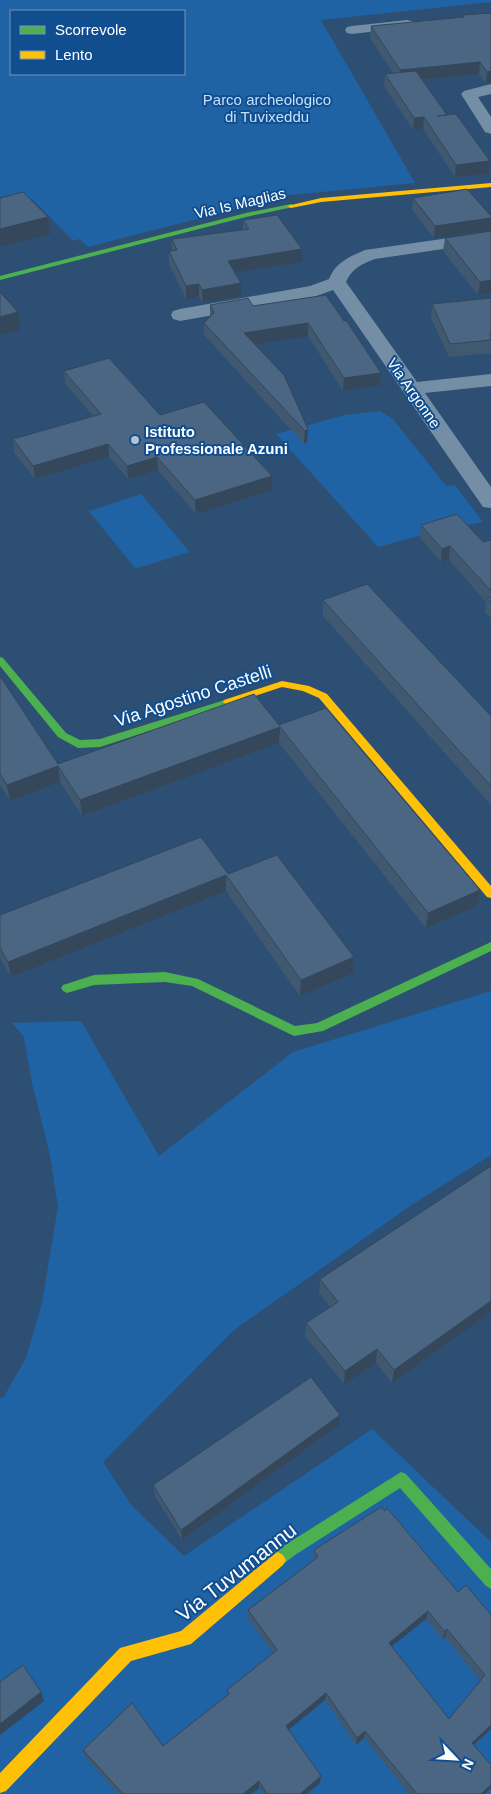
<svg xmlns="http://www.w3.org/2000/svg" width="491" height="1794" font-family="Arial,sans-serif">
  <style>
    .green { fill: #2063a5; fill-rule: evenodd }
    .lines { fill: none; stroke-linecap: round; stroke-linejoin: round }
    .street { fill: #748ea6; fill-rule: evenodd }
    .fast { fill: #4caf50; fill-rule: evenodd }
    .slow { fill: #ffc107; fill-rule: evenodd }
    .wall { fill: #405870; fill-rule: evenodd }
    .shaded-wall { fill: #34475b }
    .building { fill: #4a6682; stroke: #34475b; fill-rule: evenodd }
    .poi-dot { fill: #b6c1ce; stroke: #104e90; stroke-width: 2 }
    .labels { text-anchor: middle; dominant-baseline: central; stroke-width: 4; stroke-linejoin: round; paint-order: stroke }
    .far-park-label { font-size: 15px; fill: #c1e0fe; stroke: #104e90 }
    .far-street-label { font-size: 15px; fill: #fff; stroke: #104e90 }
    .far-poi-label { font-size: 15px; font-weight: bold; fill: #fff; stroke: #104e90; text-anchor: start }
    .street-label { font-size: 18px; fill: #fff; stroke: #104e90 }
    .near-street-label { font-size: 21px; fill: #fff; stroke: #104e90 }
  </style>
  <rect width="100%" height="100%" fill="#2d4f73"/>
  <path class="green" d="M0,0H491V2L321,20L415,183L290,195L88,247L79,239L73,241L32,199L10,204L0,210ZM11,11H184V74H11Z
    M380,411L393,419L446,486L455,485L483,522L447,528L378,547L276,434L345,415Z
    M141,494L188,550L189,552L138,568L134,567L89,511Z
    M491,991V1155L413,1204L234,1330L103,1462L132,1506L184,1556L372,1429L491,1542V1794H0V1397L3,1398L26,1358L42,1303L58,1207L50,1155L32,1083L24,1037L12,1023L81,1021L159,1156L293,1052Z"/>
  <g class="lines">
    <path class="street" d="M407,20L412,21L414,24L412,27L352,34L347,33L345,30L347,27L352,26Z
      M491,84V94L478,97L491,117V134L485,132L461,94L464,91Z
      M491,232V242L375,259C362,264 352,268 346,282L417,382L491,374V386L425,393L491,487V508L483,507L333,290L314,297L180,321L173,319L171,315L173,311L180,309L310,286L329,279C336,262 349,257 365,250Z"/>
    <path class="fast" d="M291,204L295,206L293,207L246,217L0,280V276L246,213Z
      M0,657L3,658L66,733L80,740L100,739L228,699L233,702L232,704L100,747L78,748L58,737L0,666Z
      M491,942V951L323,1031L294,1036L192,986L165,982L94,985L67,993L63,991L61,988L63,985L94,975L165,972L198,979L295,1026L317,1023Z
      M401,1472L406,1474L491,1569V1589L486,1586L400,1488L295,1555L278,1568L273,1565L270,1560L273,1555L285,1545Z"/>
    <path class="slow" d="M491,183V187L321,202L291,208L287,206L321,198Z
      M282,681L309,686L327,694L491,886V898L487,897L319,698L303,691L282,687L228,705L223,702L224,700Z
      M278,1552L283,1555L286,1560L283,1565L191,1644L131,1661L6,1791L0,1793V1773L120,1648L181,1631L273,1555Z"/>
  </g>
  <path class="wall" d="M491,13V83H486L479,74L422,80L489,174L455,177L423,129L413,130L384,86L385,74L393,73L370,38L371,26L463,18V15Z
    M413,198L491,230L434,238L412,210Z
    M243,220L302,262L235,273L241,296L203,303L199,297L186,299L169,264V251H172V239L243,230Z
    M491,231L478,295L443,251L445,238Z
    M491,298V353L449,357L431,318L432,304Z
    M210,305L253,306L344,321L381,373L380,385L343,391L308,336L254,344L308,429L307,442L304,444L204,335V323L210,316Z
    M64,371L160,415L272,476V490L196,514L158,470L128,479L109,457L35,479L14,453L13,439L93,416L65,384Z
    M421,525L483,542L491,540V618L485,612L486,602L449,560L441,562L420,538Z
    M323,600L491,716V805L323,616Z
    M0,676L58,764L279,725L480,890L477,906L426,928L279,743L82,816L60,782L10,801L0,785Z
    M228,874L354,957L353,973L300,996L226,891L11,977L0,958V915Z
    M491,1166V1312L392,1383L376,1363L344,1384L305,1336L306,1323L330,1307L319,1293L320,1279Z
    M339,1425L182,1540L155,1496L153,1485Z
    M385,1511L458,1592L491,1615V1729L474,1745L491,1788L485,1794H409L364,1738L356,1745L325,1700L288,1730L321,1776L320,1783L307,1794H263L259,1788L251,1794H118L85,1757L83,1750L163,1746L227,1696V1690L273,1653L248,1618V1610L314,1560L313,1559L314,1550ZM426,1619L442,1639L445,1637L481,1681L449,1719L392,1646Z"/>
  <path class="shaded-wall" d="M480,62L479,74L399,82L400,70Z
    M491,71V83H486L487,72Z
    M424,117L423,129L413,130L414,118Z
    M490,161L489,174L455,177L456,165Z
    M48,217L50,234L0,247V229Z
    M491,218V230L434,238L435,226Z
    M302,249V262L228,274V261Z
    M491,280V293L478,295L480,282Z
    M241,283V296L203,303L202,290Z
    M199,284V297L186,299V286Z
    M18,312L20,330L0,335V317Z
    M308,323V336L244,346V333Z
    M381,373L380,385L343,391L344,378Z
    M308,429L307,442L304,444L305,431Z
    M108,444L109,457L35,479L33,466Z
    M157,457L158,470L128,479L127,466Z
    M272,476V490L196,514L195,500Z
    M450,546L449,560L441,562L442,549Z
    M280,727L279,743L82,816L80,800Z
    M58,766L60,782L10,801L7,785Z
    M226,875V891L11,977L8,962Z
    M480,890L477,906L426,928L428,913Z
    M354,957L353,973L300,996L301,980Z
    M491,1301V1312L392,1383L394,1370Z
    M377,1349L376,1363L344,1384L345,1371Z
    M340,1415L339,1425L182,1540L181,1530Z
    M428,1611L426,1619L387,1650L389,1643Z
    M447,1629L445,1637L442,1639L445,1632Z
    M41,1692L44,1701L0,1735V1724Z
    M326,1693L325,1700L285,1733L286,1726Z
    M491,1725V1729L469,1749L472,1743Z
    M365,1731L364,1738L356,1745L357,1738Z
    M321,1776L320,1783L307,1794H300Z
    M259,1781V1788L251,1794H243Z
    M491,1785V1788L485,1794H481Z"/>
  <path class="building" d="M491,13V71L487,72L480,62L400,70L371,26L464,17L463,15Z
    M416,71L447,115L437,116L456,114L490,161L456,165L424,117L414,118L385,74Z
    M467,189L491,216V218L435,226L413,198Z
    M23,192L48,217L0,229V198Z
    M277,215L302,249L228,261L241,283L202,290L199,284L186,286L169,251L177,250L172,239L249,229L243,220Z
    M491,231V280L480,282L445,238Z
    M0,292L18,312L0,317Z
    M326,295L344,321L346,320L381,373L344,378L308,323L244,333L284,375L308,429L305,431L204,323L214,313L210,305L248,298L253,306Z
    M491,298V334H490L491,340L450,344L432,304Z
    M109,358L160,415L204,402L272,476L195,500L157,457L127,466L108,444L33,466L13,439L101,414L64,371Z
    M457,514L483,542L490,540H491V591L450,546L442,549L421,525Z
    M367,584L491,716V786L323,600Z
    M491,597V602L487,598Z
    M0,676L58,764L254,694L279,725L326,708L480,890L428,913L280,727L80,800L58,766L7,785L0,774Z
    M201,837L228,874L277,855L354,957L301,980L226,875L8,962L0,948V915Z
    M491,1166V1301L394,1370L377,1349L345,1371L306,1323L338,1302L320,1279Z
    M311,1377L340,1415L181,1530L153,1485Z
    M381,1507L385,1511L387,1508L458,1592L466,1585L491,1615V1725L472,1743L491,1765V1785L481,1794H417L365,1731L357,1738L326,1693L286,1726L321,1776L300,1794H267L259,1781L243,1794H123L83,1750L132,1703L163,1746L229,1694L227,1690L277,1650L248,1610L318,1557L314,1550ZM428,1611L445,1632L447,1629L485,1675L449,1719L389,1643Z
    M23,1665L41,1692L0,1724V1682Z"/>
  <circle class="poi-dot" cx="135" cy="440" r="5"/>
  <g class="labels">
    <g class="far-park-label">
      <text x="267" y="99">Parco archeologico<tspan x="267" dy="17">di Tuvixeddu</tspan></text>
    </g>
    <g class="far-street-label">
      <text transform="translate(240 203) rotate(-13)">Via Is Maglias</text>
      <text transform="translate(414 393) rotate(55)">Via Argonne</text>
    </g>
    <g class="far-poi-label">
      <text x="145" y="431">Istituto<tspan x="145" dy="17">Professionale Azuni</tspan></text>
    </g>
    <g class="street-label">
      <text transform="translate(193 696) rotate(-18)">Via Agostino Castelli</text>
    </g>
    <g class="near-street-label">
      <text transform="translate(236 1572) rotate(-38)">Via Tuvumannu</text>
    </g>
  </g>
  <rect x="10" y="10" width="175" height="65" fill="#104e90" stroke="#7095bc"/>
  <rect x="20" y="26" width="25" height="8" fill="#4caf50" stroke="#7095bc"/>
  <text x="55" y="35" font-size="15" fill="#ffffff">Scorrevole</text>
  <rect x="20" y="51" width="25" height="8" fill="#ffc107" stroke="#7095bc"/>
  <text x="55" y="60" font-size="15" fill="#ffffff">Lento</text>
  <g transform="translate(456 1759) rotate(115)" stroke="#104e90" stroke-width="4" paint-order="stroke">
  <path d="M0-4L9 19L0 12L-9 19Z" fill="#ffffff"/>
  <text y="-8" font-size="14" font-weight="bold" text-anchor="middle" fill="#ffffff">N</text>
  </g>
</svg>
